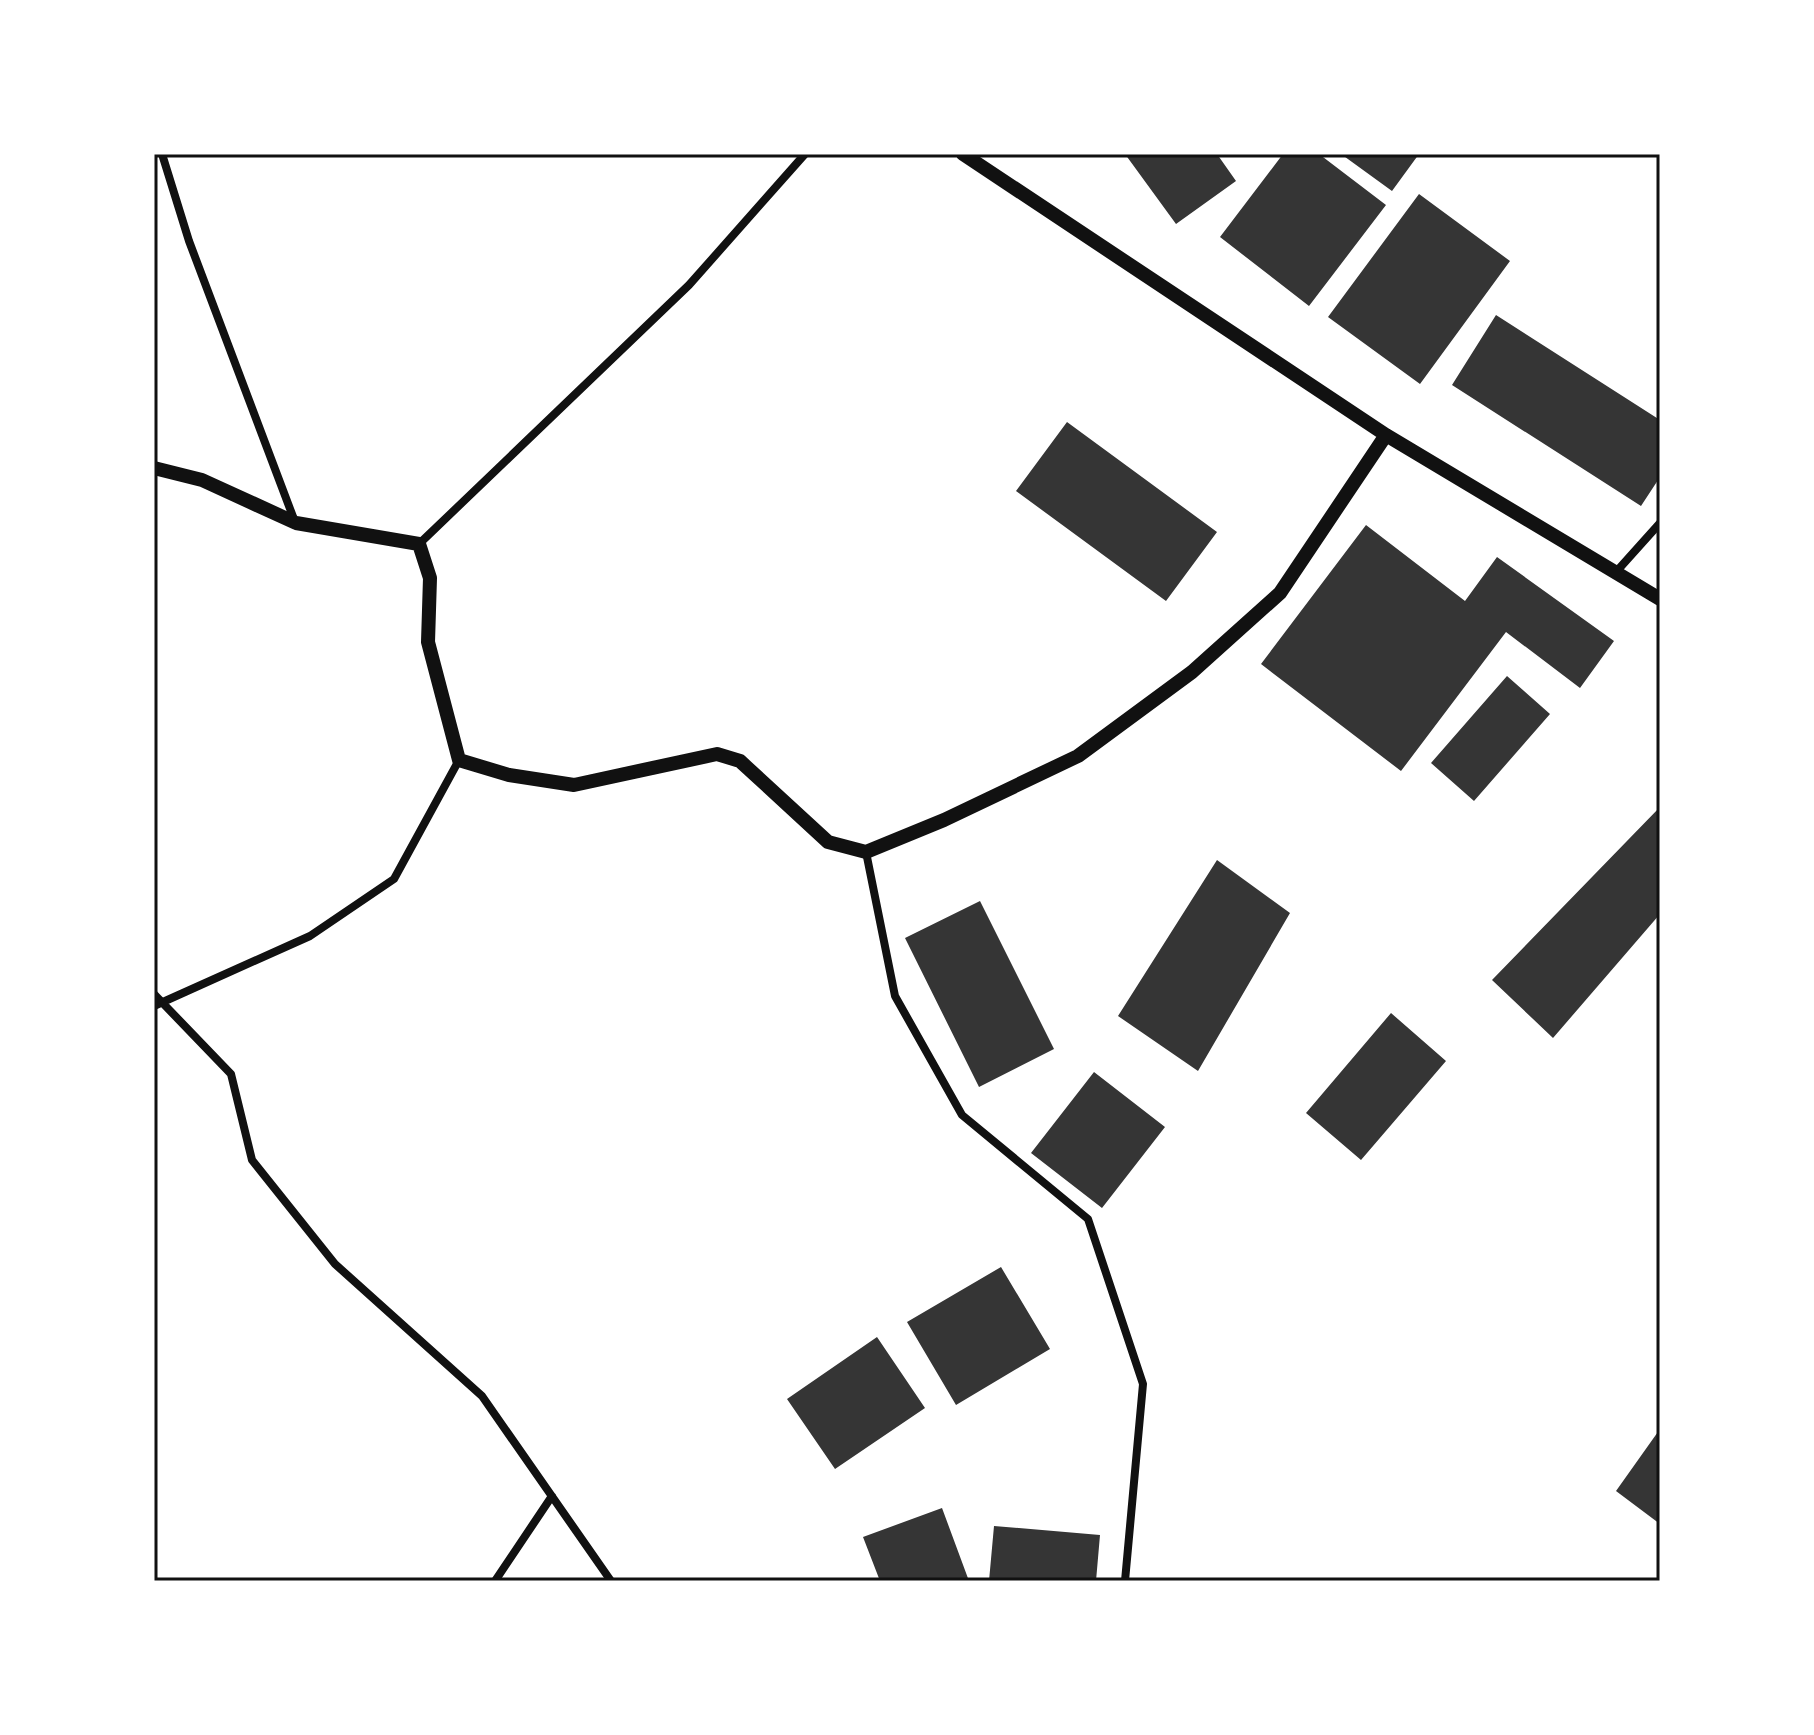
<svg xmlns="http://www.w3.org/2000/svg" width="1814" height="1735" font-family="'Playfair Display',serif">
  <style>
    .building { fill: #353535 }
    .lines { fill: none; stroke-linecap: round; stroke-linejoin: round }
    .minor { stroke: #111; stroke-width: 8 }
    .tertiary { stroke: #111; stroke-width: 14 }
    .neatline { fill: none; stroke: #111; stroke-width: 3 }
  </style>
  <rect width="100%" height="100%" fill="#fff"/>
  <path class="building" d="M1125,154H1217L1236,181L1176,224Z
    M1283,154H1319L1386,205L1309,306L1220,237Z
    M1341,154H1419L1392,191Z
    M1419,194L1510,261L1420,384L1328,317Z
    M1496,315L1660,420V477L1641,506L1452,385Z
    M1067,422L1217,532L1166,601L1016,491Z
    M1366,525L1465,601L1497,557L1614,641L1580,688L1506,632L1401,771L1261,664Z
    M1507,676L1550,714L1474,801L1431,763Z
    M1660,807V914L1553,1038L1492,980Z
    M1217,860L1290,913L1198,1071L1118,1016Z
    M980,901L1054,1049L979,1087L905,938Z
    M1391,1013L1446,1061L1361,1160L1306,1113Z
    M1094,1072L1165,1127L1102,1208L1031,1153Z
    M1001,1267L1050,1349L956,1405L907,1322Z
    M877,1337L925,1408L835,1469L787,1399Z
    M1660,1429V1524L1616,1491Z
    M942,1508L969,1581H880L863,1537Z
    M994,1526L1100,1535L1096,1581H989Z"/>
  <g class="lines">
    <path class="minor" d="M162,154L189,241L295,522
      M419,544L689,285L805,154
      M1616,572L1660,523
      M866,852L895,996L962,1115L1088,1219L1143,1384L1125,1581
      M154,994L231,1074L252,1160L335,1264L482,1396L611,1581
      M154,1006L310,936L394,879L459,760
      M495,1581L552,1496"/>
    <path class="tertiary" d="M963,154L1386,435L1660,599
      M154,468L202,480L296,523L419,544L430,578L428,642L459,760L509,775L574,785L717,754L740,761L828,842L866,852L944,820L1078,756L1192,672L1280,593L1386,435"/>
  </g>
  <rect width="1814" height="1735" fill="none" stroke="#ffffff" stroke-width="312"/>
  <rect x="156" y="156" width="1502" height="1423" class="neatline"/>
</svg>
